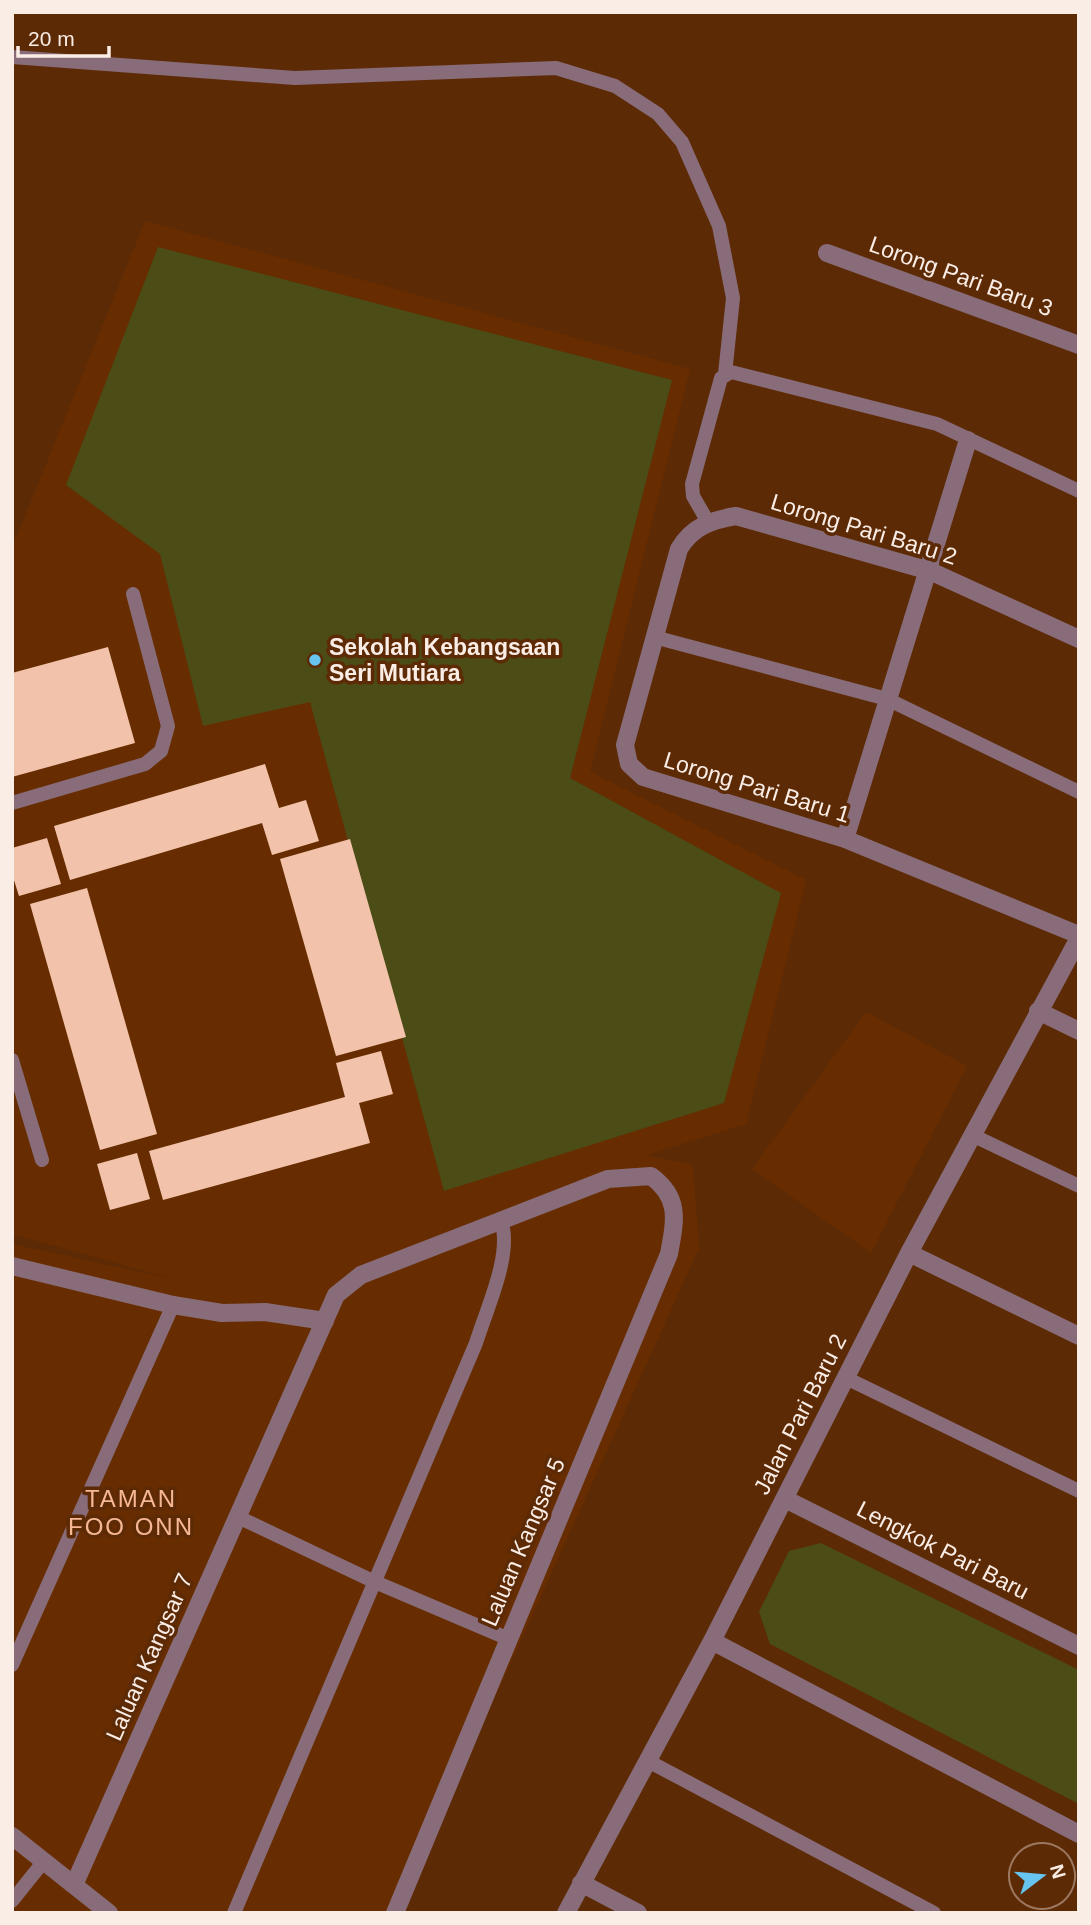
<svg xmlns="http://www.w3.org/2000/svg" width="1091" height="1925" font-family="Arial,sans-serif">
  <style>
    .built { fill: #672d01 }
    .green { fill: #4b4c16 }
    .building { fill: #f2c3aa }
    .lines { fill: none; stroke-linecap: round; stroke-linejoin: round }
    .service { stroke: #886c79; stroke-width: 14 }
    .minor { stroke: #886c79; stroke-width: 18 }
    .poi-dot { fill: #66c4ef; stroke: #5d2a06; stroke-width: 2.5 }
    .labels { text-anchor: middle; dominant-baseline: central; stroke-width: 7; stroke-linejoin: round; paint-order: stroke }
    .street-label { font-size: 23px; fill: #faede6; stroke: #5d2a06 }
    .poi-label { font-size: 23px; font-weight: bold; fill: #faede6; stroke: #5d2a06; text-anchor: start }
    .neighbourhood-label { font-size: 24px; letter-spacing: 2px; fill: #f6b794; stroke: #5d2a06 }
  </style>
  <rect width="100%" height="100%" fill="#5d2a06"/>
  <path class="built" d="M145,221L690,369L590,772L806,880L746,1124L647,1155L693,1165L699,1248L397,1913H12V1244L177,1280L12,1234V548Z
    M866,1012L967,1066L871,1253L752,1169Z"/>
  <path class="green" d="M158,247L672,380L570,778L781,893L724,1103L444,1191L310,702L203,726L160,554L66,485Z
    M821,1543L1079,1670V1804L770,1644L759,1612L789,1551Z"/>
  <path class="building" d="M108,647L135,743L12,777V673Z
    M265,764L279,808L306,800L319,841L272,855L262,823L70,880L54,826Z
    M47,838L61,884L19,896L12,874V848Z
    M350,839L406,1037L336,1056L280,859Z
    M87,888L157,1134L100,1150L30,904Z
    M381,1051L393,1094L359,1103L370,1143L163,1200L149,1151L345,1097L336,1063Z
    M137,1153L150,1199L110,1210L97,1164Z"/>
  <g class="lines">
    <path class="service" d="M12,57L295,78L556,68L615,86L658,114L682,142L719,226L733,298L725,374
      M708,522L693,496L692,484L721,378L731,372L937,424L1079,491
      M654,637L887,699L1079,792
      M12,803L145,764L161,751L168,726L133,594
      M12,1060L42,1160
      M972,1135L1079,1186
      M846,1378L1079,1491
      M238,1517L375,1582L509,1639
      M12,1665L173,1305
      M648,1761L934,1913
      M12,1901L44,1861
      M234,1913L476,1343C486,1310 513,1254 501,1221"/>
    <path class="minor" d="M827,253L1079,345
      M1079,639L930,571L736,516C711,520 692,527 679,549L625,745L629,764L643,777L845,839L1079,935
      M845,839L968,440
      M1038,1011L1079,1031
      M909,1253L1079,1336
      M12,1266L173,1305L222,1313L265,1312L325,1321
      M785,1499L1079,1646
      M712,1641L1079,1834
      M12,1836L109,1913
      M581,1883L638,1913
      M74,1885L336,1295L361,1275L608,1179L651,1176C681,1198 675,1221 669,1254L395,1913
      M566,1913L712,1641L909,1253L1079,938"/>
  </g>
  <circle class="poi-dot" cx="315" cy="660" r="7"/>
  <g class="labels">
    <g class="street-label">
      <text transform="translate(961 276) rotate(20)">Lorong Pari Baru 3</text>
      <text transform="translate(864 529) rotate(17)">Lorong Pari Baru 2</text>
      <text transform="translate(757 787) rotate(17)">Lorong Pari Baru 1</text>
      <text transform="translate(800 1414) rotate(-63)">Jalan Pari Baru 2</text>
      <text transform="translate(523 1542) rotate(-67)">Laluan Kangsar 5</text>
      <text transform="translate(943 1550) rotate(27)">Lengkok Pari Baru</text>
      <text transform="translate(149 1657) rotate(-66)">Laluan Kangsar 7</text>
    </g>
    <g class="poi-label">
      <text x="329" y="647">Sekolah Kebangsaan<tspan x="329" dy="26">Seri Mutiara</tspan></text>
    </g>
    <g class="neighbourhood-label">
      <text x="131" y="1498">TAMAN<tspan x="131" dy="28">FOO ONN</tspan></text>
    </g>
  </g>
  <rect width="1091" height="1925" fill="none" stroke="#faede6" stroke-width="28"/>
  <g transform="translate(1042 1876) rotate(74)"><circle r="33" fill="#5d2a06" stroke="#9c7860" stroke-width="2"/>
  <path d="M0-5L12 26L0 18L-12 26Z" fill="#66c4ef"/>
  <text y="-10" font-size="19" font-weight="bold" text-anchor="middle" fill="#faede6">N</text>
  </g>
  <path d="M18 46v10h91v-10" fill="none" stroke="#faede6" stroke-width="3.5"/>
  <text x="28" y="46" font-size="21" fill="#faede6" stroke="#5d2a06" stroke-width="5" paint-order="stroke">20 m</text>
</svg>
